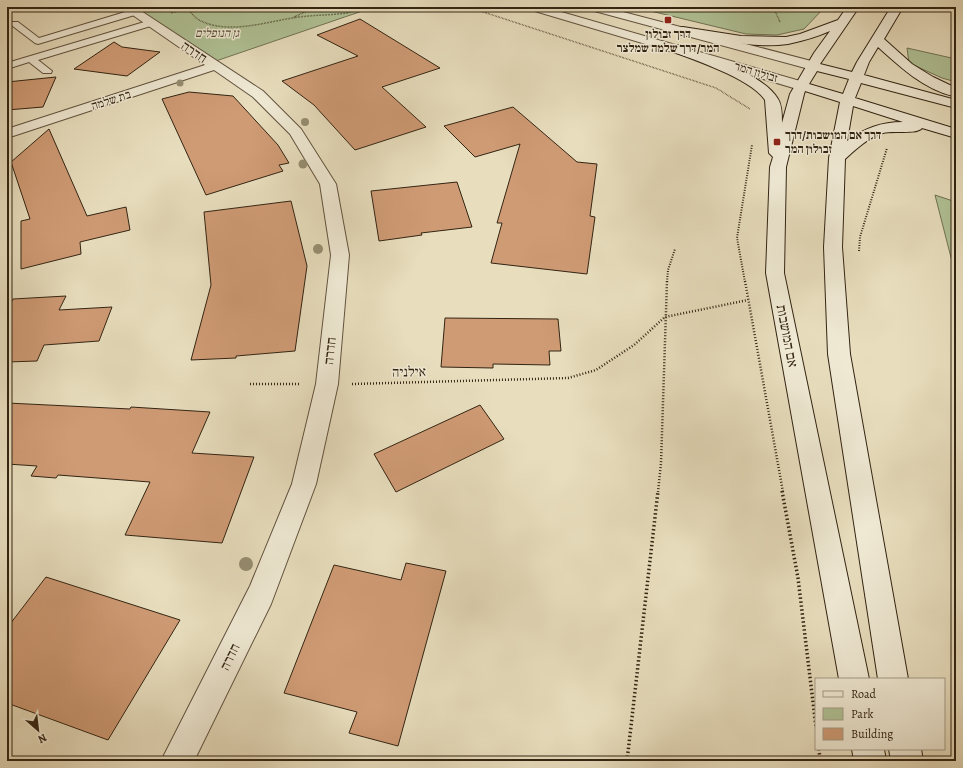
<svg xmlns="http://www.w3.org/2000/svg" width="963" height="768" font-family="Alegreya,'Frank Ruhl Libre',serif">
  <style>
    .green { fill: #b0c296; stroke: #717354 }
    .building { fill: #cf9b75; stroke: #322413 }
    .lines { fill: none; stroke-linecap: round; stroke-linejoin: round }
    .service-casing { stroke: #60523e; stroke-width: 2 }
    .minor-casing { stroke: #60523e; stroke-width: 2 }
    .tertiary-casing { stroke: #60523e; stroke-width: 2 }
    .secondary-casing { stroke: #322413; stroke-width: 2 }
    .path-far3 { stroke: #322413; stroke-width: 1.5; stroke-dasharray: 0.5 1; stroke-linecap: butt }
    .path-far2 { stroke: #322413; stroke-width: 2; stroke-dasharray: 1 1.5; stroke-linecap: butt }
    .path-far1 { stroke: #322413; stroke-width: 2.5; stroke-dasharray: 1 2; stroke-linecap: butt }
    .path { stroke: #322413; stroke-width: 3.5; stroke-dasharray: 1.5 2.5; stroke-linecap: butt }
    .service { fill: #f0ead5; fill-rule: evenodd }
    .minor { fill: #f0ead5; fill-rule: evenodd }
    .tertiary { fill: #f0ead5; fill-rule: evenodd }
    .secondary { fill: #f0ead5; fill-rule: evenodd }
    .tree { fill: #968e72 }
    .poi-dot { fill: #8f2418; stroke: #f0ead5; stroke-width: 1.5 }
    .labels { text-anchor: middle; dominant-baseline: central; stroke-width: 3; stroke-linejoin: round; paint-order: stroke }
    .far-park-label { font-size: 12px; font-style: italic; fill: #524c34; stroke: #f0ead5 }
    .far-poi-label { font-size: 12px; font-weight: bold; fill: #322413; stroke: #f0ead5 }
    .far-street-label { font-size: 12px; fill: #322413; stroke: #f0ead5 }
    .street-label { font-size: 14px; fill: #322413; stroke: #f0ead5 }
  </style>
  <rect width="100%" height="100%" fill="#e8debe"/>
  <filter id="stains"><feTurbulence type="fractalNoise" baseFrequency=".005" numOctaves="4"/><feColorMatrix values="0 0 0 0 .2 0 0 0 0 .09 0 0 0 0 .02 0 0 0 .5 -.17"/></filter>
  <radialGradient id="worn" r=".72"><stop offset=".6" stop-color="#630" stop-opacity="0"/><stop offset="1" stop-color="#630" stop-opacity=".3"/></radialGradient>
  <path class="green" d="M131,7H374L210,63Z
    M634,7H818L824,8L804,29L777,35L746,34Z
    M907,48L956,59V82L942,78L909,63Z
    M935,195L956,202V277Z"/>
  <path class="building" d="M360,19L440,68L382,87L426,127L355,150L314,105L282,81L358,56L317,35Z
    M114,42L122,47L160,52L127,76L74,69Z
    M56,77L43,107L7,110V82Z
    M189,92L233,96L278,145L289,163L279,165L283,171L206,195L162,99Z
    M513,107L577,162L597,164L590,216L595,217L587,274L491,263L502,223H497L520,144L475,157L444,126Z
    M49,129L87,216L126,207L130,230L80,242L81,254L21,269V221L30,219L11,162Z
    M457,182L472,227L421,233L422,235L379,241L371,191Z
    M291,201L307,266L295,351L236,356V358L191,360L211,285L204,212Z
    M66,296L59,310L112,307L99,341L44,345L37,361L7,362V310L13,299Z
    M445,318L558,319L561,351H549L550,365L493,364V368L441,367Z
    M7,403L130,409L131,407L210,412L192,453L254,457L222,543L125,535L150,482L58,475L56,478L31,476L37,466L7,464Z
    M480,405L504,439L396,492L374,454Z
    M406,563L446,571L398,746L349,733L357,712L284,693L334,565L401,580Z
    M46,577L180,620L108,740L7,703V628Z"/>
  <g class="lines">
    <g class="service-casing">
      <path id="service" d="M135,9L138,10L139,12L138,14L38,44L35,43L10,24L12,22H18L39,38Z
        M151,20L156,23L154,25L38,60L52,71L51,73H43L29,62L7,69V63Z"/>
    </g>
    <g class="minor-casing">
      <path id="minor" d="M121,7H135L263,91L301,129L336,184L349,255L338,384L316,484L271,604L194,761H161L250,586L292,484L316,384L331,255L320,184L290,134L253,97L214,70L7,138V129L205,65Z"/>
    </g>
    <g class="tertiary-casing">
      <path id="tertiary" d="M526,7H544L807,83L809,86L807,89H797L528,9Z
        M585,7H604L819,63L820,66L819,69H809L587,9Z"/>
    </g>
    <g class="secondary-casing">
      <path id="secondary" d="M847,7H859L820,64L852,72L857,62L891,7H903L884,39L912,64L933,77L956,88V95L953,96C924,89 900,67 878,47L869,62L864,75L956,100V108L861,83L855,98L956,129V138L922,128C916,135 893,130 883,133C869,137 856,149 845,159L842,247L850,354L908,679H878L828,354L824,247L829,158L840,102L805,91L804,94L786,167L784,273L869,679H839L766,273L770,167L773,157L769,153L765,100C751,79 695,60 671,51L669,48L671,45H679C706,56 764,74 778,99C782,105 782,115 782,123L790,94L814,53L830,31C816,37 802,41 788,44C754,49 717,39 683,35L679,34L677,31L679,28L683,27L741,36L786,37L800,34L838,20ZM817,71L849,79L843,94L809,84ZM853,106L903,122C881,122 865,128 847,141Z
        M852,749H884L886,761H854Z
        M889,749H921L923,761H891Z"/>
    </g>
    <path class="path-far3" d="M185,7C191,11 194,18 201,21C231,35 268,21 299,17C315,15 332,15 348,13L354,10L348,7
      M468,7L716,88L750,109
      M171,13L192,7
      M294,17L316,7
      M780,22L775,11L784,7"/>
    <path class="path-far2" d="M859,251L860,237L887,148
      M667,282L668,270L675,249
      M745,282L737,238L752,145"/>
    <path class="path-far1" d="M745,281L783,492
      M250,384H301
      M352,384L568,378L596,370L634,345L665,317L748,300
      M658,492L661,463L667,281"/>
    <path class="path" d="M782,491L798,578L816,727
      M819,749L820,761
      M627,761L658,491"/>
    <use href="#service" class="service"/>
    <use href="#minor" class="minor"/>
    <use href="#tertiary" class="tertiary"/>
    <use href="#secondary" class="secondary"/>
  </g>
  <g class="tree">
    <circle cx="180" cy="83" r="3.5"/>
    <circle cx="305" cy="122" r="4"/>
    <circle cx="303" cy="164" r="4.5"/>
    <circle cx="318" cy="249" r="5"/>
    <circle cx="246" cy="564" r="7"/>
  </g>
  <g class="poi-dot">
    <rect x="664" y="16" width="8" height="8" rx="2"/>
    <rect x="773" y="138" width="8" height="8" rx="2"/>
  </g>
  <g class="labels">
    <g class="far-park-label">
      <text x="217" y="33">גן הנופלים</text>
    </g>
    <g class="far-poi-label">
      <text x="668" y="34">דרך זבולון<tspan x="668" dy="14">המר/דרך שלמה שמלצר</tspan></text>
      <text x="785" y="135" text-anchor="start">דרך אם המושבות/דרך<tspan x="785" dy="14">זבולון המר</tspan></text>
    </g>
    <g class="far-street-label">
      <text transform="translate(756 72) rotate(17)">זבולון המר</text>
      <text transform="translate(111 100) rotate(-18)">בת שלמה</text>
    </g>
    <g class="street-label">
      <text transform="translate(194 52) rotate(34)">חדרה</text>
      <text transform="translate(787 336) rotate(79)">אם המושבות</text>
      <text transform="translate(330 351) rotate(-84)">חדרה</text>
      <text transform="translate(409 372) rotate(-1)">אילניה</text>
      <text transform="translate(230 657) rotate(-64)">חדרה</text>
    </g>
  </g>
  <rect width="963" height="768" fill="none" stroke="#e8debe" stroke-width="24"/>
  <rect x="8" y="8" width="947" height="752" fill="none" stroke="#322413" stroke-width="2"/>
  <rect x="12" y="12" width="939" height="744" fill="none" stroke="#322413"/>
  <rect x="815" y="678" width="130" height="72" fill="#f0ead5" stroke="#a49b87"/>
  <rect x="823" y="691" width="20" height="6" fill="#f0ead5" stroke="#a49b87"/>
  <text x="851" y="698" font-size="12" fill="#322413">Road</text>
  <rect x="823" y="708" width="20" height="12" fill="#b0c296" stroke="#a49b87"/>
  <text x="851" y="718" font-size="12" fill="#322413">Park</text>
  <rect x="823" y="728" width="20" height="12" fill="#cf9b75" stroke="#a49b87"/>
  <text x="851" y="738" font-size="12" fill="#322413">Building</text>
  <g transform="translate(38 730) rotate(152)" stroke="#f0ead5" stroke-width="3" paint-order="stroke">
  <path d="M0-3L7 15L0 10L-7 15Z" fill="#322413"/>
  <text y="-6" font-size="11" font-weight="bold" text-anchor="middle" fill="#322413">N</text>
  </g>
  <rect width="100%" height="100%" filter="url(#stains)"/>
  <rect width="100%" height="100%" fill="url(#worn)"/>
</svg>
